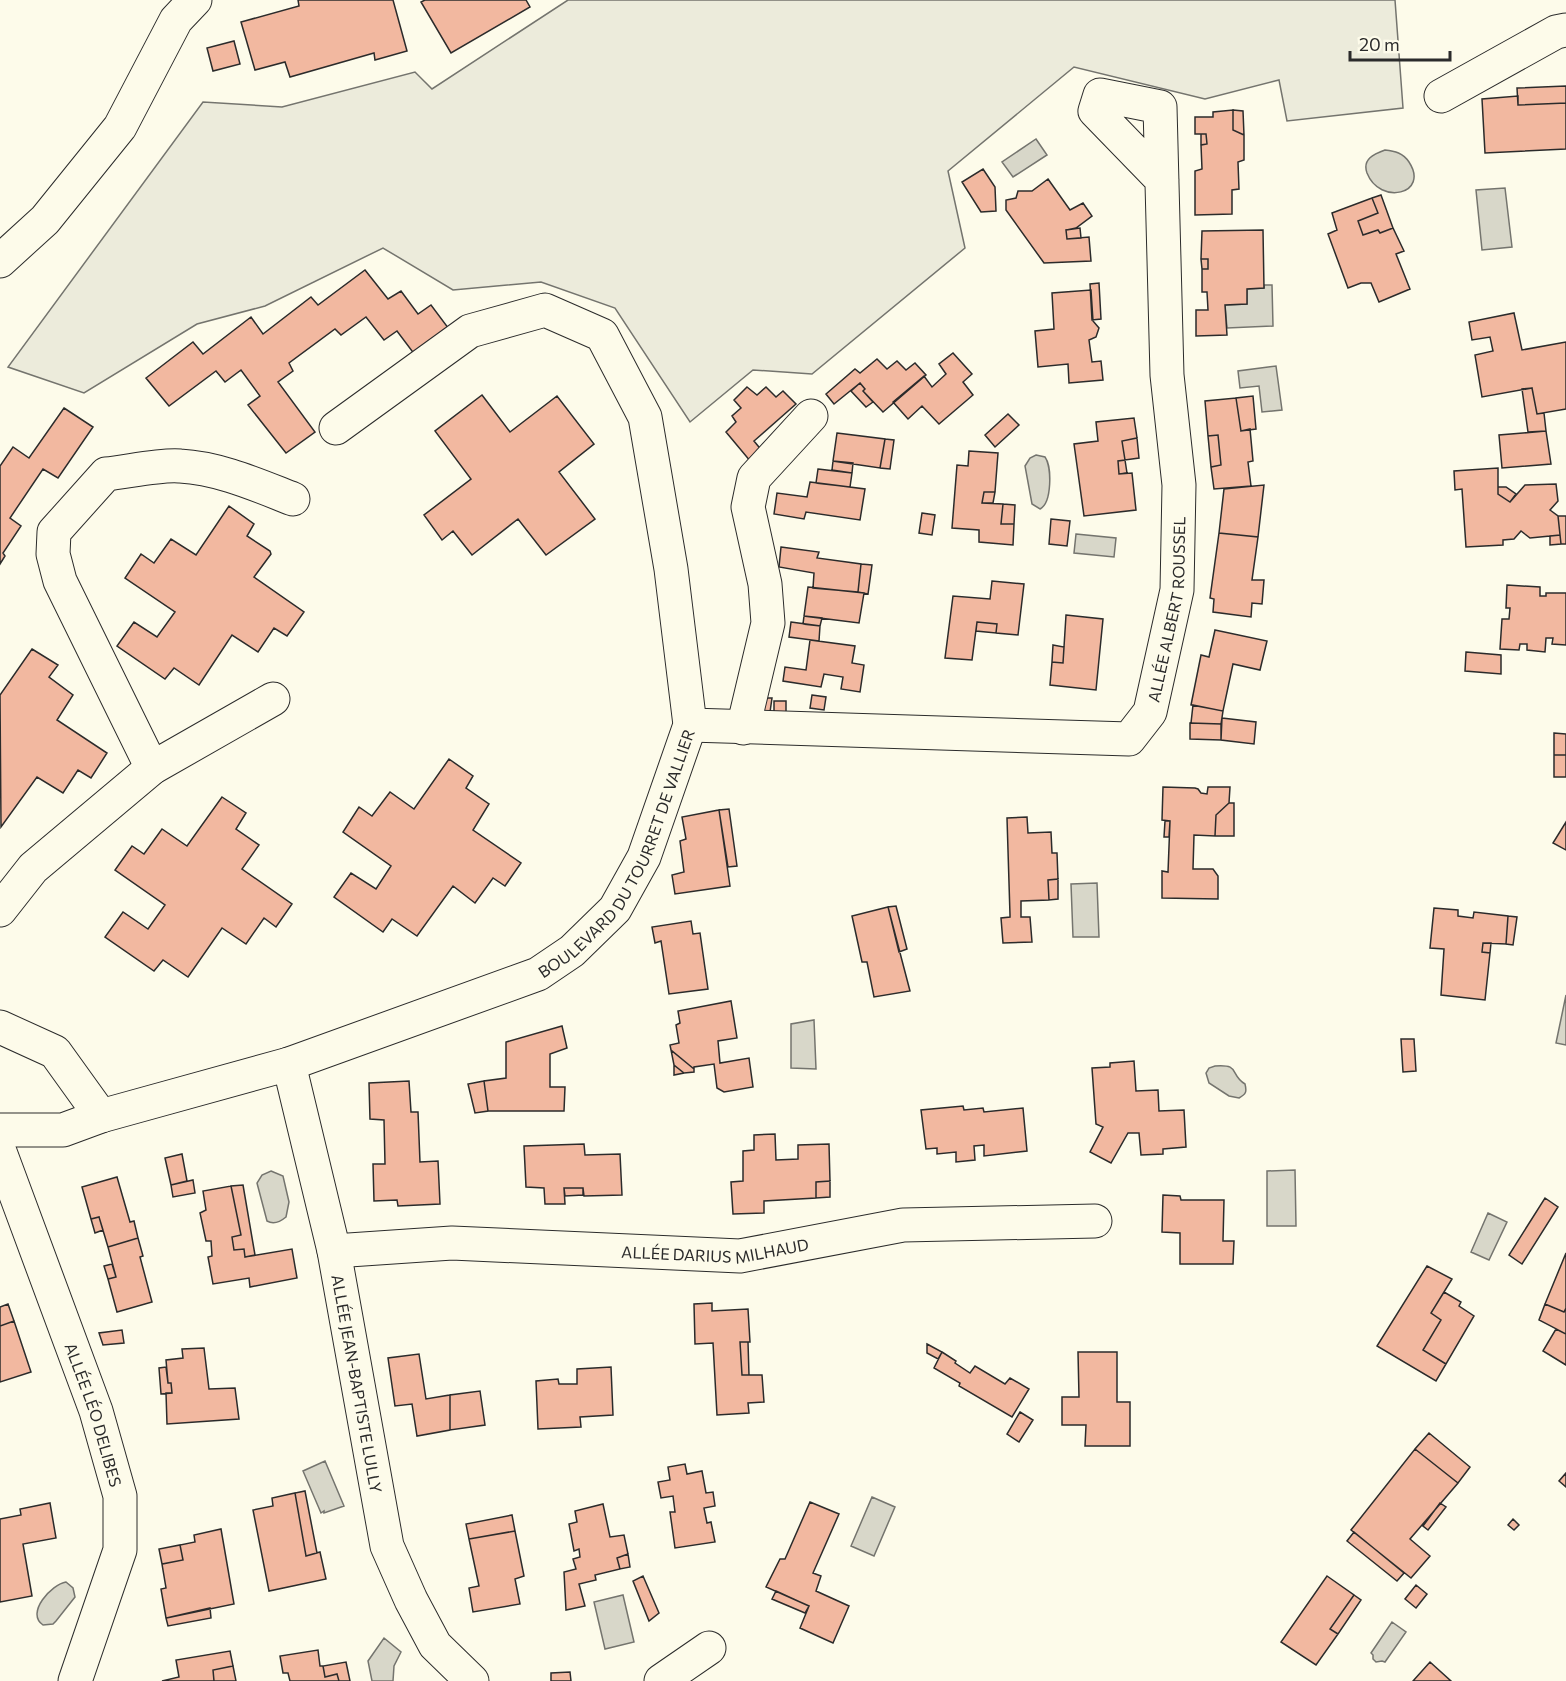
<svg xmlns="http://www.w3.org/2000/svg" width="1566" height="1681" font-family="Commissioner,sans-serif">
  <style>
    .green { fill: #ecebdb; stroke: #74746e; stroke-width: 1.5 }
    .water { fill: #d8d7c9; stroke: #74746e; stroke-width: 1.5 }
    .building { fill: #f2b8a0; stroke: #2b2b2b; stroke-width: 1.5 }
    .lines { fill: none; stroke-linecap: round; stroke-linejoin: round }
    .minor-casing { stroke: #2b2b2b; stroke-width: 35 }
    .minor { stroke: #fdfbea; stroke-width: 33 }
    .labels { text-anchor: middle; dominant-baseline: central; stroke-width: 4.5; stroke-linejoin: round; paint-order: stroke }
    .street-label { font-size: 16px; fill: #2b2b2b; stroke: #fdfbea }
  </style>
  <rect width="100%" height="100%" fill="#fdfbea"/>
  <path class="green" d="M568,0H1395L1403,108L1287,121L1279,80L1205,99L1074,67L948,171L965,248L812,374L753,370L690,422L615,308L541,282L453,290L383,248L265,306L197,324L84,393L8,367L203,102L282,107L415,72L432,89Z"/>
  <path class="water" d="M1036,139L1047,155L1013,177L1002,162Z
    M1385,150C1395,151 1403,153 1409,162C1430,194 1380,206 1367,173C1362,159 1374,154 1385,150Z
    M1505,188L1512,247L1482,250L1476,190Z
    M1264,285H1272L1273,326L1227,328L1225,305L1247,304V289L1264,288Z
    M1276,366L1282,410L1262,412L1259,386L1240,388L1238,371Z
    M1036,455L1045,457C1052,467 1052,503 1040,509L1032,504L1025,466L1030,458Z
    M1076,534L1116,538L1114,557L1074,553Z
    M1097,883L1099,937H1073L1071,884Z
    M1566,995V1045L1556,1043Z
    M814,1020L816,1069L791,1068V1024Z
    M1215,1066C1241,1064 1229,1074 1245,1084C1247,1092 1246,1094 1239,1098L1229,1096L1209,1083L1206,1073L1209,1068Z
    M1295,1170L1296,1226H1267V1171Z
    M271,1171L283,1176L289,1202L286,1217C280,1222 274,1225 267,1221L257,1183L262,1175Z
    M1488,1213L1507,1222L1489,1260L1471,1252Z
    M325,1461L344,1506L324,1513V1511L321,1513L303,1471Z
    M872,1497L895,1507L874,1556L851,1546Z
    M66,1582L73,1588L75,1597L56,1621L53,1624L43,1625C25,1613 52,1584 66,1582Z
    M623,1595L634,1642L605,1649L594,1602Z
    M1392,1622L1406,1632L1385,1662L1382,1661L1376,1662L1373,1659V1655L1371,1653Z
    M384,1638L401,1652L394,1666L393,1681H372L368,1661Z"/>
  <path class="building" d="M298,0H393L407,51L375,60L374,53L290,77L285,62L255,70L241,22L299,6Z
    M425,0H526L530,7L451,53L421,2Z
    M234,41L240,64L213,71L207,48Z
    M1566,86V103L1518,105L1517,88Z
    M1518,96V105L1566,103V149L1485,153L1482,99Z
    M1233,110L1243,111L1244,135L1233,130Z
    M1233,110V130L1244,135V160L1238,162L1239,189L1232,190V214L1195,215V171L1202,169L1201,145L1207,144L1206,134H1195V117H1213V112Z
    M1201,134H1206L1207,144L1201,145Z
    M983,169L995,187L996,211L981,212L962,182Z
    M1048,179L1070,210L1083,203L1092,216L1076,228L1066,230L1067,239L1089,237L1091,261L1044,263L1006,210V200L1016,198L1018,191H1032Z
    M1381,195L1393,228L1380,233L1378,230L1363,235L1358,221L1378,213L1372,198Z
    M1372,198L1378,213L1358,221L1363,235L1378,230L1380,233L1393,228L1404,251L1396,254L1410,289L1379,302L1371,283H1361L1348,288L1328,234L1337,230L1332,213Z
    M1080,228L1081,238L1067,239L1066,230Z
    M1263,230L1264,288L1247,289V304L1225,305L1227,335L1196,336V310H1208L1207,292H1202V269H1208V259H1201L1202,231Z
    M1201,259H1208V269H1202Z
    M365,270L388,299L401,291L418,314L431,305L449,329L415,355L397,331L384,340L366,317L341,335L335,329L289,363L293,371L278,382L315,432L286,453L248,405L260,396L241,370L225,382L216,371L169,406L146,378L193,342L203,354L251,317L263,334L311,297L318,305Z
    M1099,283L1101,319L1092,320L1090,284Z
    M1091,290L1093,321L1099,328L1096,337L1089,340L1092,362L1101,361L1103,380L1069,383L1068,364L1038,367L1035,331L1054,329L1052,293Z
    M1514,313L1522,350L1566,342V409L1537,414L1532,388L1482,397L1475,355L1493,351L1490,337L1472,340L1469,322Z
    M953,353L972,374L963,382L973,395L939,424L922,406L908,419L893,402L924,376L932,387L946,374L939,364Z
    M877,359L887,369L897,361L906,370L915,363L926,375L883,412L863,391L865,389L860,383L834,404L826,394L855,369L860,373Z
    M860,383L865,389L863,391L873,402L866,407L851,391Z
    M747,387L757,395L766,387L776,397L783,391L796,404L754,441L763,452L751,462L726,432L736,422L732,416L741,408L734,400Z
    M1532,388L1537,414L1544,413L1546,431L1528,432L1522,389Z
    M482,395L510,432L557,396L594,444L559,472L595,519L546,555L518,519L472,555L453,531L442,540L424,515L471,479L435,431Z
    M1253,396L1256,429L1241,431L1236,398Z
    M1236,398L1241,431L1250,429L1253,461L1248,462L1251,486L1214,489L1211,467L1221,465L1218,435L1208,436L1205,401Z
    M64,408L93,427L58,478L43,469L10,518L21,526L3,553L5,556L0,564V466L13,447L29,458Z
    M1008,414L1019,425L995,447L985,435Z
    M1134,418L1137,438L1122,441L1125,460L1118,461L1119,474L1132,473L1136,510L1084,516L1074,444L1098,441L1096,422Z
    M1546,431L1551,464L1502,468L1499,435Z
    M837,433L885,439L880,468L833,461Z
    M1218,435L1221,465L1211,467L1208,436Z
    M1137,438L1139,458L1125,460L1122,441Z
    M885,439L894,440L890,469L880,468Z
    M969,451L998,453L995,492H984L982,503L1003,504L1001,524H1014L1013,545L979,542V530L952,528L957,465L968,466Z
    M1125,460L1127,473L1119,474L1118,461Z
    M833,461L853,463L852,473L832,470Z
    M1498,468V494L1510,502L1525,485L1556,484L1558,501L1550,510L1558,516L1560,535L1530,538L1521,531L1514,539L1503,540V545L1466,547L1462,489L1455,490L1454,471Z
    M818,469L852,473L850,487L816,483Z
    M810,482L865,489L860,520L806,512L804,519L774,514L777,493L807,497Z
    M1264,485L1258,537L1219,533L1224,489Z
    M1498,487H1506L1516,494L1510,502L1498,494Z
    M984,492H995L993,503H982Z
    M1003,504L1015,505L1014,524H1001Z
    M229,506L254,524L247,536L270,551L271,554L254,577L304,612L287,636L274,628L258,652L232,635L199,685L174,668L165,679L117,646L134,622L157,637L175,612L125,578L141,554L154,563L171,539L196,555Z
    M922,513L935,515L932,535L919,533Z
    M1558,516H1566V544H1561Z
    M1051,519L1070,521L1067,546L1049,544Z
    M1219,533L1258,537L1252,580H1264L1262,604L1252,603L1251,617L1213,612L1214,599L1210,598Z
    M1560,535L1561,544L1550,545V536Z
    M781,547L819,552L817,558L861,564L858,592L813,588L814,573L779,567Z
    M861,564L872,565L868,594L858,592Z
    M992,581L1024,584L1018,635L996,633L997,624L977,622L972,660L945,658L953,596L990,599Z
    M1507,585L1540,587V596H1546V593H1566V645L1552,644L1553,638H1546L1545,652L1527,650V644H1520L1519,650L1500,649L1502,619H1509L1510,608H1506Z
    M808,587L864,593L859,623L804,616Z
    M1066,615L1103,619L1096,690L1050,685L1052,662L1063,663Z
    M804,616L822,618L820,626L803,624Z
    M791,622L820,626L819,641L789,637Z
    M977,622L997,624L996,633L976,631Z
    M1215,630L1267,641L1260,670L1233,664L1223,711L1191,705L1201,655L1209,657Z
    M810,640L855,646L852,663L864,665L860,692L841,689L843,677L824,674L821,687L783,681L785,667L806,670Z
    M1053,645L1064,647L1063,663L1052,662Z
    M32,649L58,665L49,677L73,695L57,720L107,753L91,778L78,770L63,793L37,777L1,827L0,695Z
    M1466,652L1501,655V674L1465,671Z
    M812,695L826,697L824,710L810,708Z
    M764,698H772L770,712H760Z
    M774,701H786V712H774Z
    M1193,705L1223,711L1221,724L1191,723Z
    M1222,718L1256,722L1254,744L1221,740Z
    M1190,723L1221,724V740L1190,739Z
    M1554,733L1566,734V755H1554Z
    M1554,755H1566V777H1554Z
    M449,759L473,776L466,788L489,804L473,830L521,863L505,886L493,878L475,903L453,886L417,936L392,919L383,932L334,897L351,873L376,889L391,866L343,832L359,807L372,816L390,792L414,809Z
    M1163,787L1195,788L1198,789L1201,793L1207,794L1208,787H1230L1229,803L1216,815L1215,836L1194,835L1193,869H1213L1218,876V899L1162,898V871L1168,872L1170,821L1162,820Z
    M222,797L246,813L236,829L259,845L242,869L292,904L276,927L264,918L246,944L222,928L188,977L163,960L154,971L105,937L123,912L148,929L165,905L115,870L132,846L144,854L162,829L187,846Z
    M1229,803H1234V836H1215L1216,815Z
    M729,809L737,866L728,867L719,810Z
    M719,810L730,886L675,894L672,875L684,872L680,841L686,839L682,817Z
    M1027,817L1028,833L1051,832L1052,853H1057L1058,879L1048,880L1049,900L1021,901V917H1030L1032,942L1003,943L1001,918L1010,917V915L1007,818Z
    M1165,821H1170L1169,837H1164Z
    M1566,822V850L1553,843Z
    M1058,879V899L1049,900L1048,880Z
    M896,906L907,949L899,952L888,907Z
    M888,907L910,991L874,997L867,962H862L852,916Z
    M1434,908L1458,910V916L1473,918L1474,912L1508,916L1506,944L1483,943L1482,952L1490,953L1485,1000L1441,995L1444,949L1430,948Z
    M1508,916L1517,917L1513,945L1506,944Z
    M691,921L693,934L700,933L708,989L669,994L661,941L655,943L652,927Z
    M1483,943H1491L1490,953L1482,952Z
    M731,1001L737,1038L718,1041L720,1063L749,1058L753,1087L724,1092L717,1088L714,1064L694,1067V1069L671,1050L670,1045L679,1043L676,1025L680,1023L678,1011Z
    M562,1026L567,1048L550,1054V1087H565L564,1111H488L484,1081L506,1078V1042Z
    M1401,1039H1414L1416,1071L1403,1072Z
    M671,1050L694,1069V1072L684,1073L674,1065Z
    M1134,1061L1136,1091L1158,1090L1159,1111L1184,1110L1186,1147L1163,1149V1154L1141,1155L1139,1133H1128L1111,1163L1090,1152L1103,1127L1096,1124L1092,1068L1110,1067V1063Z
    M674,1065L684,1073L674,1075Z
    M409,1081L411,1112H418L420,1162L438,1161L440,1204L398,1206L397,1200L374,1201L373,1164H385L384,1120L370,1119L369,1083Z
    M484,1081L488,1111L475,1113L468,1084Z
    M963,1106L964,1110L983,1108L984,1112L1023,1108L1027,1151L984,1156V1145L974,1146L975,1160L956,1162V1152L937,1154V1148L926,1149L921,1110Z
    M775,1134L776,1160L798,1159V1145L829,1144L830,1181L816,1182V1198L764,1201V1213L733,1214L731,1182L743,1181V1151L754,1150V1135Z
    M584,1144L585,1155L620,1154L622,1195L584,1196L583,1188H564L565,1204H545L544,1188L526,1187L524,1146Z
    M182,1154L187,1181L171,1185L165,1158Z
    M117,1177L130,1222L134,1221L138,1238L108,1247L99,1217L91,1219L82,1187Z
    M193,1180L195,1193L173,1197L171,1185Z
    M830,1181V1197L816,1198V1182Z
    M243,1185L255,1255L245,1257L244,1249L234,1250L232,1237L241,1235L231,1186Z
    M231,1186L241,1235L232,1237L234,1250L244,1249L245,1257L292,1249L297,1278L250,1287L249,1278L213,1284L208,1257L212,1256L211,1241H206L200,1213L206,1210L203,1191Z
    M564,1188H583V1195L565,1196Z
    M1163,1195L1180,1196L1181,1200H1224L1223,1241H1234L1233,1264H1180V1233L1162,1232Z
    M1545,1198L1558,1207L1522,1264L1509,1255Z
    M99,1217L103,1230L95,1233L91,1219Z
    M138,1238L143,1256L140,1257L152,1302L117,1312L108,1279L116,1277L108,1247Z
    M1566,1253V1308L1564,1312L1545,1304Z
    M112,1264L116,1277L108,1279L104,1266Z
    M1427,1266L1452,1279L1431,1313L1441,1320L1423,1350L1446,1364L1436,1381L1377,1346Z
    M1444,1292L1461,1302L1459,1306L1474,1316L1446,1364L1423,1350L1441,1320L1431,1313Z
    M712,1303V1311L748,1309L750,1342H740L742,1375H762L764,1402L748,1403L749,1413L717,1415L713,1343L695,1344L694,1304Z
    M8,1304L14,1321L0,1326V1307Z
    M1545,1304L1564,1312L1566,1308V1334L1539,1320Z
    M14,1321L31,1372L0,1382V1326Z
    M1556,1329L1566,1334V1365L1543,1351Z
    M122,1330L124,1343L103,1345L99,1333Z
    M740,1342H748L749,1375H742Z
    M927,1344L942,1352L938,1359L927,1353Z
    M204,1348L209,1389L235,1388L239,1419L167,1424L166,1393H172L171,1383H168L166,1360L183,1358L182,1349Z
    M942,1352L956,1361L955,1363L970,1373L975,1366L1005,1384L1010,1378L1029,1389L1012,1417L959,1386L960,1383L934,1368Z
    M1078,1352H1117V1402H1130V1446H1085L1086,1425H1062V1397H1079Z
    M419,1354L426,1399L450,1395V1430L417,1436L412,1404L395,1406L388,1358Z
    M166,1367L168,1383H171L172,1393L161,1394L159,1368Z
    M611,1367L613,1415L580,1417L581,1427L538,1429L536,1381L558,1379L559,1384H577V1369Z
    M480,1391L485,1425L450,1430V1395Z
    M1020,1412L1033,1420L1019,1442L1007,1434Z
    M1429,1433L1470,1467L1458,1483L1415,1449Z
    M1415,1449L1458,1483L1410,1539L1430,1556L1411,1578L1351,1530Z
    M685,1464L687,1474L702,1471L706,1493L713,1492L715,1506L704,1508L707,1523L711,1522L715,1542L675,1548L670,1512H675L673,1496L661,1498L658,1482L670,1480L668,1467Z
    M1566,1473V1487L1559,1481Z
    M305,1491L317,1553L306,1556L295,1493Z
    M295,1493L306,1556L320,1552L326,1579L269,1591L253,1510L273,1506L272,1498Z
    M810,1502L839,1514L813,1573L821,1576L816,1591L849,1606L833,1643L800,1628L809,1606L766,1587L780,1559H785Z
    M50,1503L56,1538L23,1544L32,1596L0,1602V1519L21,1515L20,1509Z
    M1440,1503L1446,1507L1428,1530L1423,1526Z
    M603,1504L610,1537L624,1535L628,1554L617,1558L620,1569L595,1575L596,1580L579,1584L585,1606L566,1610L564,1572L576,1569L573,1559L580,1557L579,1549L574,1551L569,1524L577,1522L575,1511Z
    M512,1515L515,1531L469,1539L466,1524Z
    M1513,1519L1519,1525L1514,1530L1508,1525Z
    M221,1529L234,1604L166,1618L161,1589L166,1588L162,1564L183,1560L180,1545L195,1542L194,1535Z
    M515,1531L524,1576L515,1579L520,1604L473,1612L469,1588L479,1586L469,1539Z
    M1354,1532L1404,1573L1397,1581L1347,1541Z
    M180,1545L183,1560L162,1564L159,1549Z
    M628,1554L630,1567L620,1569L617,1558Z
    M643,1576L659,1613L649,1621L633,1581Z
    M1327,1576L1354,1595L1330,1629L1338,1634L1316,1665L1281,1642Z
    M1416,1585L1427,1594L1416,1608L1405,1599Z
    M776,1591L809,1606L805,1613L772,1599Z
    M1354,1595L1361,1600L1338,1634L1330,1629Z
    M210,1608L211,1618L168,1626L166,1618Z
    M318,1650L320,1666H323L325,1677L337,1674L339,1681H290L288,1673H283L280,1656Z
    M230,1651L233,1666L213,1670L214,1681H162L179,1677L176,1660Z
    M346,1662L350,1681H339L337,1674L325,1677L323,1666Z
    M1430,1662L1451,1681H1413Z
    M233,1666L236,1681H214L213,1670Z
    M570,1672L571,1681H551V1673Z"/>
  <g class="lines">
    <g class="minor-casing">
      <g id="minor">
        <path d="M1441,96L1556,32L1566,30"/>
        <path d="M0,261L45,220L120,127L176,20L195,0"/>
        <path id="s1" d="M690,725L1129,739L1150,712L1177,590L1179,485L1167,375L1160,107L1100,95L1095,111L1162,180"/>
        <path d="M743,728L768,623L765,584L748,507L754,478L811,416"/>
        <path d="M152,768L60,581L53,554L54,532L106,474C127,472 161,464 180,466C219,468 257,485 293,499"/>
        <path d="M0,910L33,868L152,768L273,699"/>
        <path d="M0,1027L55,1052L101,1116"/>
        <path id="s2" d="M289,1064L334,1251L387,1546L411,1600L435,1645L472,1681"/>
        <path id="s3" d="M0,1130H63L101,1116L289,1064L538,974L572,951L615,909L644,857L690,725L671,569L645,417L602,335L545,310L470,331L336,428"/>
        <path id="s4" d="M0,1152L96,1411L120,1496V1550L75,1681"/>
        <path id="s5" d="M334,1251L452,1243L740,1256L903,1225L1095,1221"/>
        <path d="M661,1681L709,1648"/>
      </g>
    </g>
    <use href="#minor" class="minor"/>
  </g>
  <g class="labels">
    <g class="street-label">
      <text stroke="none"><textPath href="#s1" startOffset="578">ALLÉE ALBERT ROUSSEL</textPath></text>
      <text stroke="none"><textPath href="#s3" startOffset="712">BOULEVARD DU TOURRET DE VALLIER</textPath></text>
      <text stroke="none"><textPath href="#s5" startOffset="382">ALLÉE DARIUS MILHAUD</textPath></text>
      <text stroke="none"><textPath href="#s2" startOffset="327">ALLÉE JEAN-BAPTISTE LULLY</textPath></text>
      <text stroke="none"><textPath href="#s4" startOffset="279">ALLÉE LÉO DELIBES</textPath></text>
    </g>
  </g>
  <path d="M1350 51v9h100v-9" fill="none" stroke="#2b2b2b" stroke-width="3"/>
  <text x="1359" y="51" font-size="18" fill="#2b2b2b" stroke="#fdfbea" stroke-width="4.5" paint-order="stroke">20 m</text>
</svg>
